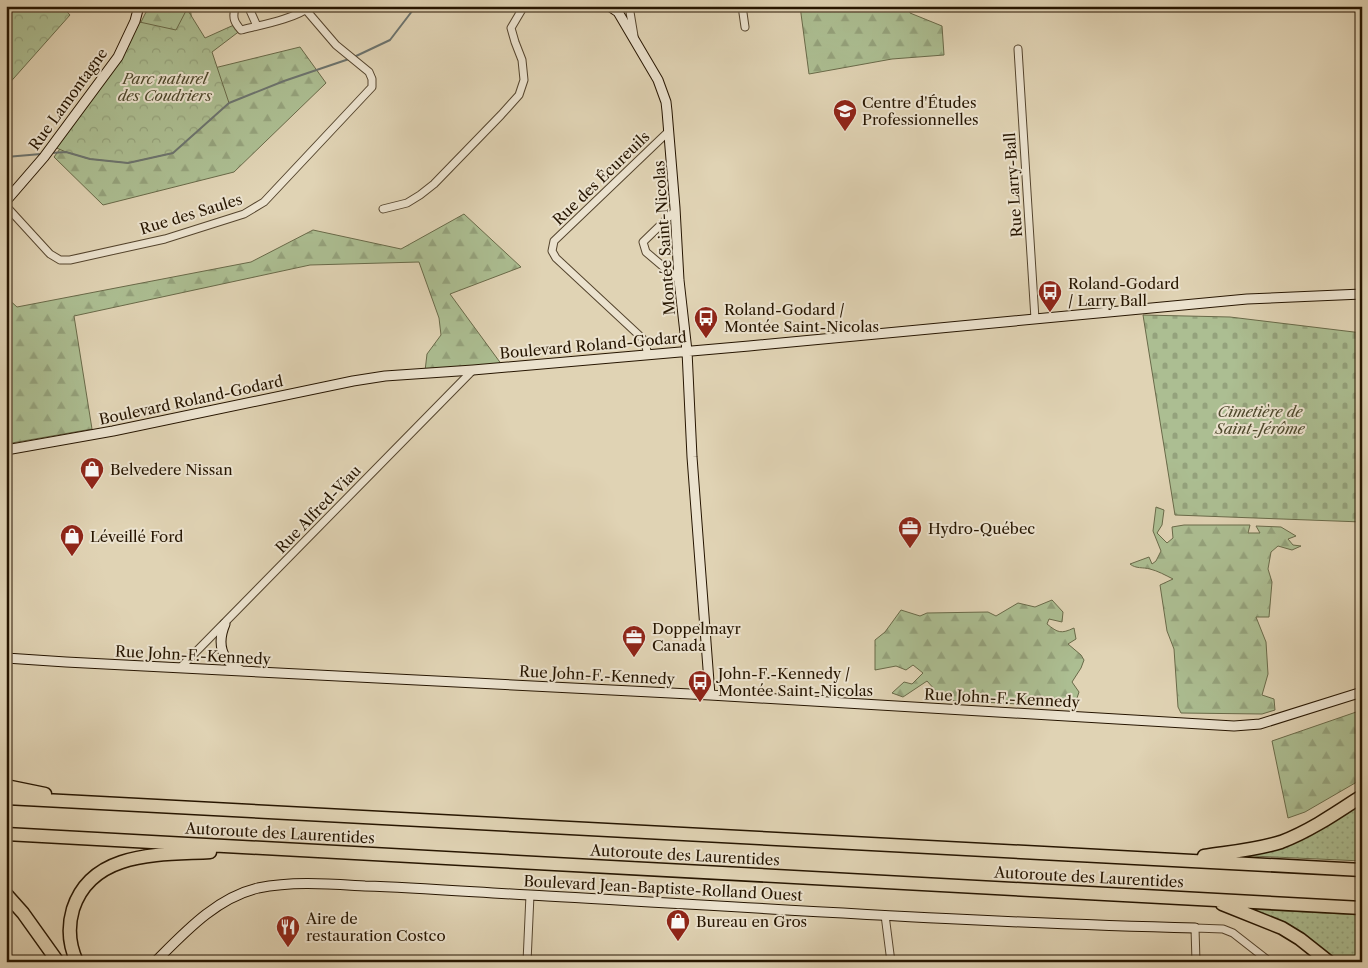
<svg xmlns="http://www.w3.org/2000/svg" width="1368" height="968" font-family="'Libre Caslon Text',serif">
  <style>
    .grass { fill: url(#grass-dots); stroke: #696a49 }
    .forest { fill: url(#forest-firs); stroke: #696a49 }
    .cemetery { fill: url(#cemetery-stones); stroke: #696a49 }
    .park { fill: url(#park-crowns); stroke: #696a49 }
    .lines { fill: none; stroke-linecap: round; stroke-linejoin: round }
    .stream { stroke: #6c746f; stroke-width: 2 }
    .street-casing { stroke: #54442d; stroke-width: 9 }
    .secondary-casing { stroke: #261500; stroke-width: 11 }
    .highway-casing { stroke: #261500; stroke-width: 15 }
    .street { stroke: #ebe2ce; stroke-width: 7 }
    .secondary { stroke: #ebe2ce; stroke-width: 9 }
    .highway { stroke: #e0d3b4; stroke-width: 12 }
    .labels { text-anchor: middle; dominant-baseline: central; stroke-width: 4; stroke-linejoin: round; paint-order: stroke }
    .park-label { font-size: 15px; font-style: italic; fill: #4e482c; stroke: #ebe2ce }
    .street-label { font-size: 15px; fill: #261500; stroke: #ebe2ce }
    .poi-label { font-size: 15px; fill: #261500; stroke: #ebe2ce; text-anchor: start }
  </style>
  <defs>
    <pattern id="grass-dots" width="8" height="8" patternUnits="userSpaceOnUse" patternTransform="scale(1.25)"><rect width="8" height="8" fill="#acbe92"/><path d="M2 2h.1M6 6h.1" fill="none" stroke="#94a27c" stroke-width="1.8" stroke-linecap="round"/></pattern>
    <pattern id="forest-firs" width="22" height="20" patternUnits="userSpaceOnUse" patternTransform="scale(1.25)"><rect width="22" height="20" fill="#acbe92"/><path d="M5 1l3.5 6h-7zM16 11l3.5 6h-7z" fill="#94a27c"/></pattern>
    <pattern id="cemetery-stones" width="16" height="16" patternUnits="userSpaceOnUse" patternTransform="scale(1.25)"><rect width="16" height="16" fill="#acbe92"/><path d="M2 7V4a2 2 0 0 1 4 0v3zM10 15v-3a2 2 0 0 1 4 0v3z" fill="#94a27c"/></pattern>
    <pattern id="park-crowns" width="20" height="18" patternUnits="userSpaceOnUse" patternTransform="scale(1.25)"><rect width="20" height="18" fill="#acbe92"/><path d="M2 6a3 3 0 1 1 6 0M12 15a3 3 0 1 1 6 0" fill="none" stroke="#94a27c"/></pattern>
  </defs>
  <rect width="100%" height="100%" fill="#e0d3b4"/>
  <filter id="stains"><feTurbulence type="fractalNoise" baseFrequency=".004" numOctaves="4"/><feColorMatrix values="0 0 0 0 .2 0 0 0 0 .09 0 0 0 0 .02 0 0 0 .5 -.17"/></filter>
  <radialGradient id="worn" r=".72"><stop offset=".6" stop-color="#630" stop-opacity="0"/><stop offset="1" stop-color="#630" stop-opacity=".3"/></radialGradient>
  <path class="grass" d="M1362,801V835L1360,836L1357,849L1362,850V861L1230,855L1247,854Z
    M1245,909L1362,915V962H1336L1315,945Z"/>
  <path class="forest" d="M166,6H190L198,72L300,47L326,83L234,172L103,205L54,157L115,74L146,12Z
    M800,6H908L910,13L942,26L944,55L892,59L809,74Z
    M464,214L521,267L450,294L502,365L425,371L427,354L441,335L439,318L419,262L310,265L74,316L92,429L6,444V297L17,307L251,262L313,230L401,249Z
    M1156,507L1164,510L1162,525L1157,533L1167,543L1173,538L1172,527L1184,525H1250L1248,533H1260L1256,526L1281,527L1296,536L1288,539L1293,545L1301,546L1292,550L1278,546L1271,552L1268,569L1272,582L1269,617H1256L1266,642L1268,674L1262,695L1274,699L1275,710L1262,714L1181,713L1178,707L1174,649L1167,631L1160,585L1173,579C1165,575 1158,571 1150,569C1143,567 1136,569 1130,564L1149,557L1152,564L1156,561L1161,551L1153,531Z
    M1052,600L1063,612L1062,622L1049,619L1047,624C1058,633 1061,634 1074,628L1076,639L1068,644L1081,655L1084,660L1081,668L1072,682L1079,692L1074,707L944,700L927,681L903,697L892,693L904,682L912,684L923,673L913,665L906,670L896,666L875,670V640L885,632L901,610L920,616L927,613L988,612L996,616L1018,603L1035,607Z
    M1362,710V779L1305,812L1288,818L1272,741Z"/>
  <path class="cemetery" d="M1143,315L1230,317L1362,333V522L1175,515Z"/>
  <path class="park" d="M6,6H62L70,15L6,87Z
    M187,9L205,38L236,24L241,30L212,52L229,103L173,153L128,163L90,159L66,152L52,146L118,57L135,21L176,30Z"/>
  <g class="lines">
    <path class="stream" d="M354,57L390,40L416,6
      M51,153L66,152L90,159L128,163L173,153L229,103L284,81L349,59
      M6,157L41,154"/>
    <g class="street-casing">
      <path id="street" d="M240,6L235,9C232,18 235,23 241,30C261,25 295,19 311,6
        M248,6L257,26
        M629,6L634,36
        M742,6L745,27
        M1018,49L1035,319
        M6,206L50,254L60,260H70L165,239L244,214L264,202L372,87V79L369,72L336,45L306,10
        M383,209L407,203L420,195L434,184L501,115L519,95L524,80L522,60L515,42L511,28L524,6
        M675,211L643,242L646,252L679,280
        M648,355L645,343L642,338L556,258L552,251L554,241L669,131
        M181,667L473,370
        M885,915L891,962
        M527,962L530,895
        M1196,962L1195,928L1223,929L1233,933L1270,962"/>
    </g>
    <g class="secondary-casing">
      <path id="secondary" d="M609,6L618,12L658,80L666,102L667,111L675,208L679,280L687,351L692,457L710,695
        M6,201L44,157L118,57L135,21L139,6
        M6,450L113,431L353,381L385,376L473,370L749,346L1247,299L1362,294
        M225,624C217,643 221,660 240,670
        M6,658L66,662L710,695L1234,726L1260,724L1362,692
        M155,962C185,932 216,898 258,888C294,881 329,884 365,886C426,888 486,893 547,896C763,908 979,923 1195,928"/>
    </g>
    <g class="highway-casing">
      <path id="highway" d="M6,786L45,794
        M6,798L1362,870
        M6,834L1362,908
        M1204,856C1230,852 1256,850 1281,842C1310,831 1336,813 1362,796
        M6,894L23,913L58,962
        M1222,904L1282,928L1300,939L1329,962
        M77,962C69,945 68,926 73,909C92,850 161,855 210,852"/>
    </g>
    <use href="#street" class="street"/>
    <use href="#secondary" class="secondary"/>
    <use href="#highway" class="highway"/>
  </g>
  <defs>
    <g id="university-pin" transform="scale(1.25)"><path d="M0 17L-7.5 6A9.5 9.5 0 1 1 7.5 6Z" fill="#8f2418" stroke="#ebe2ce"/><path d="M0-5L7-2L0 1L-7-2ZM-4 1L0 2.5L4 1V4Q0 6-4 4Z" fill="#fff"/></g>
    <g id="bus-pin" transform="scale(1.25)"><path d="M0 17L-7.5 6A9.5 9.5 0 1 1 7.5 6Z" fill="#8f2418" stroke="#ebe2ce"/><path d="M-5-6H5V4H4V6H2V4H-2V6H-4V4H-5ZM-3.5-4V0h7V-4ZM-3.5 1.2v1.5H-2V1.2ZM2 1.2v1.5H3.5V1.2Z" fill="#fff"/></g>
    <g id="shop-pin" transform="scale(1.25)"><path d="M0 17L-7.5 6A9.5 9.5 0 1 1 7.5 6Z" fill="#8f2418" stroke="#ebe2ce"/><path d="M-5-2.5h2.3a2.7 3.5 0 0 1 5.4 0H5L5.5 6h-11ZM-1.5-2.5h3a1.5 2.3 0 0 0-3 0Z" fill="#fff"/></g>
    <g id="office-pin" transform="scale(1.25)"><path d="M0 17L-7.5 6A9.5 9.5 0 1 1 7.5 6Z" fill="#8f2418" stroke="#ebe2ce"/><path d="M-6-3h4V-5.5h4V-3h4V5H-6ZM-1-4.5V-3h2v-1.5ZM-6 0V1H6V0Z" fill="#fff"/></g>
    <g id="restaurant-pin" transform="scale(1.25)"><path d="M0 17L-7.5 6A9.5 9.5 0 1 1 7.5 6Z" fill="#8f2418" stroke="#ebe2ce"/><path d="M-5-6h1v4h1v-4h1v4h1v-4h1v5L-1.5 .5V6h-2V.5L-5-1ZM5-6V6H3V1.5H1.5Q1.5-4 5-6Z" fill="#fff"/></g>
  </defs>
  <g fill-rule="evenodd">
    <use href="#university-pin" x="845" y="111"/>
    <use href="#bus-pin" x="1050" y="292"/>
    <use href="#bus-pin" x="706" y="318"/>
    <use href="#shop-pin" x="92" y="469"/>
    <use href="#office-pin" x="910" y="528"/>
    <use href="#shop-pin" x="72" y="536"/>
    <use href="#office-pin" x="634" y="637"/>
    <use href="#bus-pin" x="700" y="682"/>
    <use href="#shop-pin" x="678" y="921"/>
    <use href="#restaurant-pin" x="288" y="927"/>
  </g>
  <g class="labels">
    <g class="park-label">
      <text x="165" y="78">Parc naturel<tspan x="165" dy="17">des Coudriers</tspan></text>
      <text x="1260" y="411">Cimetière de<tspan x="1260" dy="17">Saint-Jérôme</tspan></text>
    </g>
    <g class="street-label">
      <text transform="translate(68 99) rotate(-54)">Rue Lamontagne</text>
      <text transform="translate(601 178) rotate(-44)">Rue des Écureuils</text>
      <text transform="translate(1013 185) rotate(-94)">Rue Larry-Ball</text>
      <text transform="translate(191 214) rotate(-17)">Rue des Saules</text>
      <text transform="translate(664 238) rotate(-94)">Montée Saint-Nicolas</text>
      <text transform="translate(593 345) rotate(-5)">Boulevard Roland-Godard</text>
      <text transform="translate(191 400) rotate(-12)">Boulevard Roland-Godard</text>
      <text transform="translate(318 509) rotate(-46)">Rue Alfred-Viau</text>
      <text transform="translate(193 655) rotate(3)">Rue John-F.-Kennedy</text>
      <text transform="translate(597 675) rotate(3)">Rue John-F.-Kennedy</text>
      <text transform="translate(1002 698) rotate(3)">Rue John-F.-Kennedy</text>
      <text transform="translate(280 833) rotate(3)">Autoroute des Laurentides</text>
      <text transform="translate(685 855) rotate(3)">Autoroute des Laurentides</text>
      <text transform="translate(1089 877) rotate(3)">Autoroute des Laurentides</text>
      <text transform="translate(663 888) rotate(3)">Boulevard Jean-Baptiste-Rolland Ouest</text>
    </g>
    <g class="poi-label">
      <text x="862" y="102">Centre d'Études<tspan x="862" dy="17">Professionnelles</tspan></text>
      <text x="1068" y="283">Roland-Godard<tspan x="1068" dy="17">/ Larry Ball</tspan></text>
      <text x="724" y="309">Roland-Godard /<tspan x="724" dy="17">Montée Saint-Nicolas</tspan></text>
      <text x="110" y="469">Belvedere Nissan</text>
      <text x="928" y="528">Hydro-Québec</text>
      <text x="90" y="536">Léveillé Ford</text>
      <text x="652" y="628">Doppelmayr<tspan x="652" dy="17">Canada</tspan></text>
      <text x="718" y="673">John-F.-Kennedy /<tspan x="718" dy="17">Montée Saint-Nicolas</tspan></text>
      <text x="306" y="918">Aire de<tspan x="306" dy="17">restauration Costco</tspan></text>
      <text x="696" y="921">Bureau en Gros</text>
    </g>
  </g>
  <rect width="1368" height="968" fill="none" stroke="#e0d3b4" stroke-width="25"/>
  <rect x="8" y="8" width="1353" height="953" fill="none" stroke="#261500" stroke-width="2.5"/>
  <rect x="12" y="12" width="1343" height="943" fill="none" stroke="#261500"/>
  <rect width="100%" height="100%" filter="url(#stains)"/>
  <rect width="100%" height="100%" fill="url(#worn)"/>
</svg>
